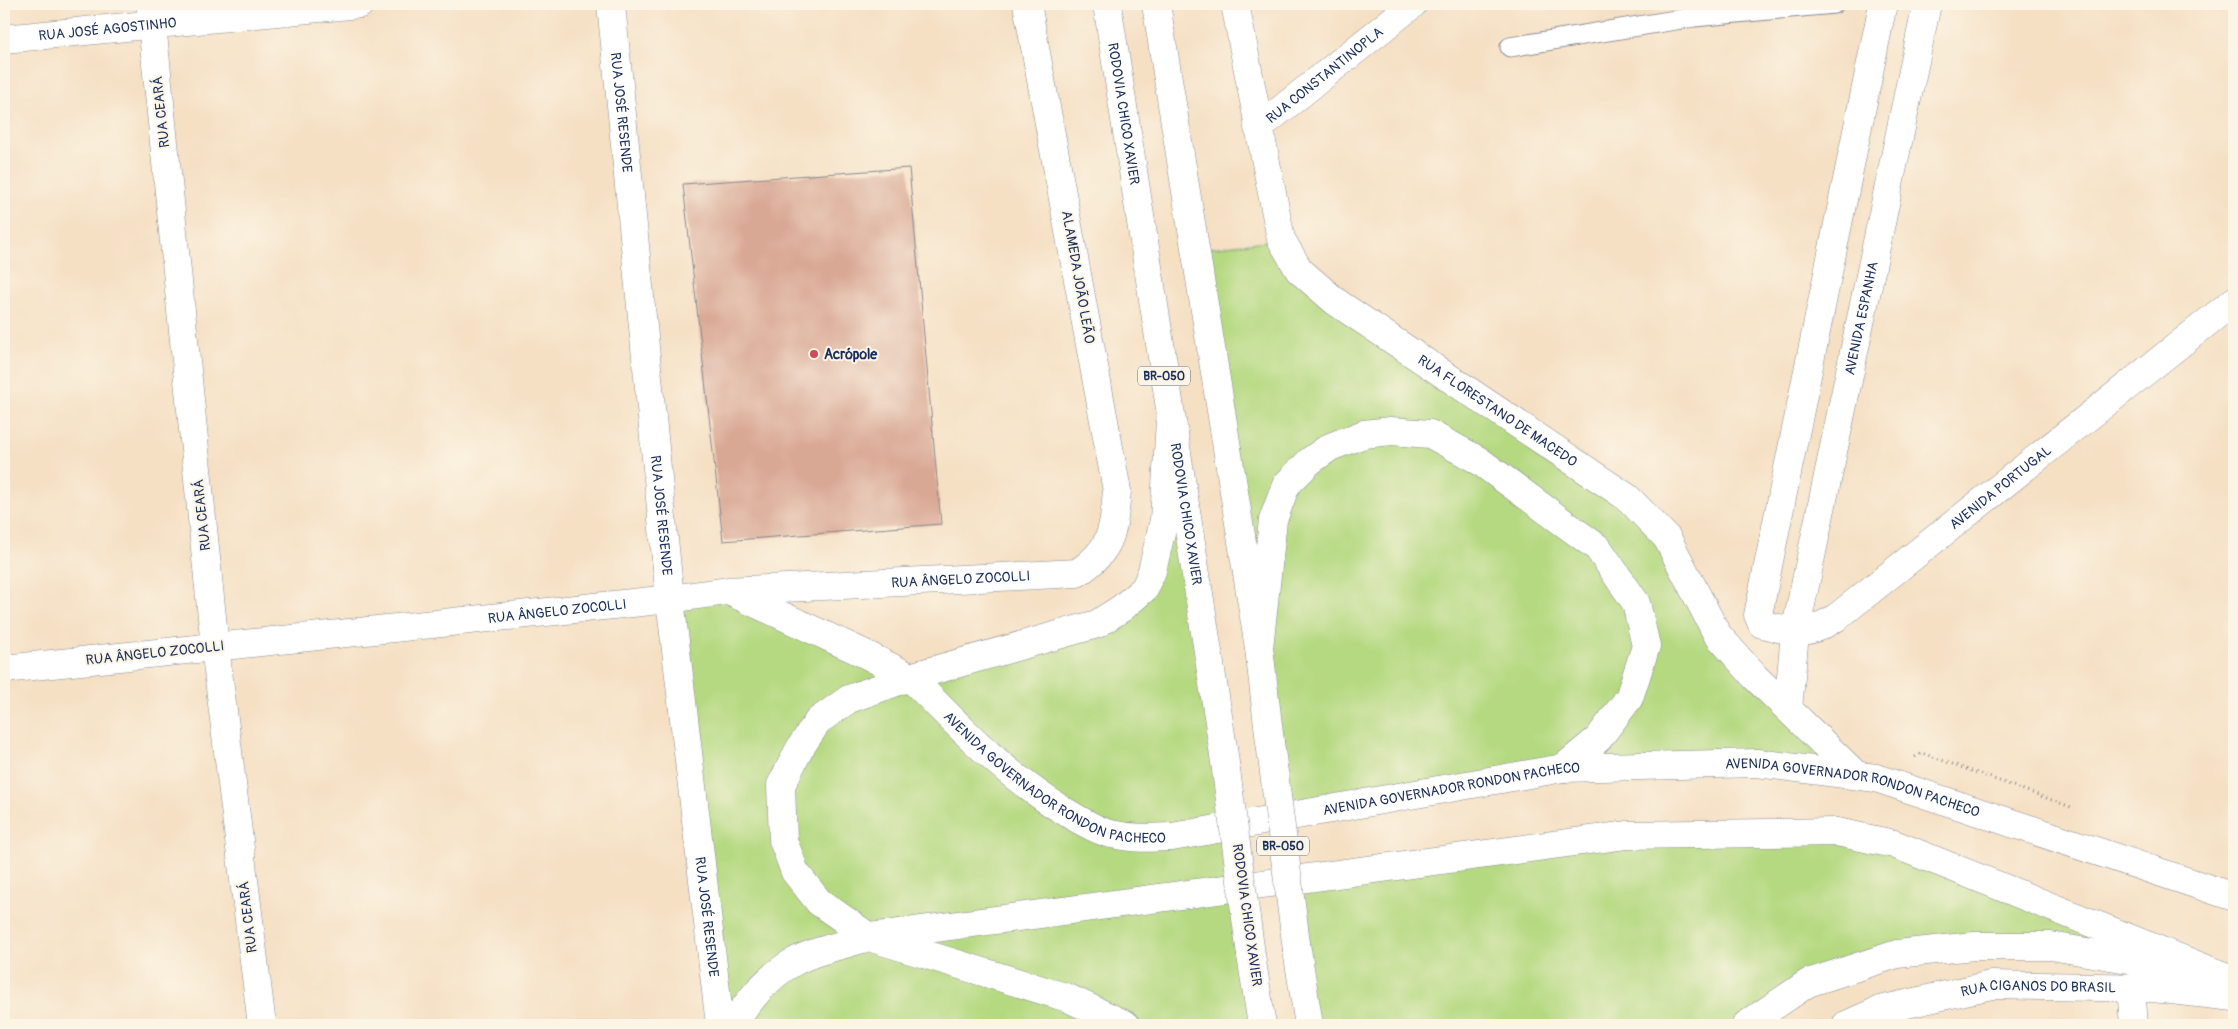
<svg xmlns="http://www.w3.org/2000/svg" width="2238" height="1029" font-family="Pangolin,sans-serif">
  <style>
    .grass { fill: #b5d981; stroke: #688470 }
    .building { fill: #d9a894 }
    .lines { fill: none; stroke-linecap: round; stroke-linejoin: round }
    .service-casing { stroke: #888891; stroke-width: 21 }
    .minor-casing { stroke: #888891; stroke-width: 29 }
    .secondary-casing { stroke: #888891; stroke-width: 29 }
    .primary-casing { stroke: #888891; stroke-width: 29 }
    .trunk-casing { stroke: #888891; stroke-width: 29 }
    .path { stroke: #888891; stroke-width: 3; stroke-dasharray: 1 4; stroke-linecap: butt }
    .service { stroke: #fff; stroke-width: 19 }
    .minor { stroke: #fff; stroke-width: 28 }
    .secondary { stroke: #fff; stroke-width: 28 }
    .primary { stroke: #fff; stroke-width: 28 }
    .trunk { stroke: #fff; stroke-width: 28 }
    .trunk-bridge-casing { stroke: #888891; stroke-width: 29; stroke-linecap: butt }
    .trunk-bridge { stroke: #fff; stroke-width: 28 }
    .poi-dot { fill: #d1495b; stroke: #fcf5e5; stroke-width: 2 }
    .labels { text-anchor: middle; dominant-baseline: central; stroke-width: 4; stroke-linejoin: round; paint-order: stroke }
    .shield { fill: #fcf5e5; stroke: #5e6a86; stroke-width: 1 }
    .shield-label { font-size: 12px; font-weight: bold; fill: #1b2f5e }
    .street-label { font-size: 14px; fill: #1b2f5e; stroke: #fcf5e5 }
    .poi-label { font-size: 14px; font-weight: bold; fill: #1b2f5e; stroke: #fcf5e5; text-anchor: start }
  </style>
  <rect width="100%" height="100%" fill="#fcf5e5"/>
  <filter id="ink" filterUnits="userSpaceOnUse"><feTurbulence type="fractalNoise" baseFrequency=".02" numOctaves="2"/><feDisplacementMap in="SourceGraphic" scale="10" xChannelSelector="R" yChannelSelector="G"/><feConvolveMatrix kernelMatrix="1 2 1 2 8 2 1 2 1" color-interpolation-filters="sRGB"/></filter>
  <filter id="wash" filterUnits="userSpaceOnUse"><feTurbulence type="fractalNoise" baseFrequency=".0096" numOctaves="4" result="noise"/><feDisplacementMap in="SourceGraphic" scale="20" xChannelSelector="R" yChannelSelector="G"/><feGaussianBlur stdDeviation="1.12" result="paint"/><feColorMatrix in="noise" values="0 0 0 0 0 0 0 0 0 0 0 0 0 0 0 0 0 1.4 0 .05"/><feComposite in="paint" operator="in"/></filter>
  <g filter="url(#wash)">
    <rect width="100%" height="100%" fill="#f5e0c4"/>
    <path class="grass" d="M1281,239L1299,270L1628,498L1717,634L1855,774L1563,768L1279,817L1195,250Z
      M1170,420L1262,1025H720L670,599L728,591L910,677L1097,624L1145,588Z
      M1837,832L2222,975L2051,946L1897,954L1746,1025H1309L1287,877L1627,835Z"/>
    <g id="blocks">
      <path class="building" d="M909,168L941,524L723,541L683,184Z"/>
    </g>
  </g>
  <g filter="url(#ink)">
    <use href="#blocks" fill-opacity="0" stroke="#888891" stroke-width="1"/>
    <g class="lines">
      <g class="service-casing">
        <path id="service" d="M1510,47L1694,17L1834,4"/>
      </g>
      <g class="minor-casing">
        <g id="minor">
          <path id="s1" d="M611,4L670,599"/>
          <path id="s2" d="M1883,4L1758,615L1762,624C1795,632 1806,637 1837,617L2234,301"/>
          <path id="s3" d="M4,39L360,4"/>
          <path id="s4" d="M1258,128L1413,4"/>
          <path d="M4,669L215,647L150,4"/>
          <path id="s5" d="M1788,709L1795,633L1927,4"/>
          <path d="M2131,987L2134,1025"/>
          <path id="s6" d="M1846,1025L1880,1010L1991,985L2153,988L2234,997"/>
        </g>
      </g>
      <g class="secondary-casing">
        <g id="secondary">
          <path id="s7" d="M1235,4L1281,239L1299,270L1336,302L1628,498L1667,538L1717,634L1755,677L1855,774"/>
          <path d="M733,593L863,653L910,677"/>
          <path id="s8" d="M670,599L720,1025"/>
          <path id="s9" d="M262,1025L215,647L670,599L728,591L1077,573C1113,550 1113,530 1117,491L1027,4"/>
          <path d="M734,1025C746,1002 769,976 792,963C815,950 844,945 869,937"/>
        </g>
      </g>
      <g class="primary-casing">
        <g id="primary">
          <path id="s10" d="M910,677C961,729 1013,783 1076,818C1087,824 1100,832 1111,834C1132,839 1151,838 1172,837L1563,768L1757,763L1876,778L2234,897"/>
          <path d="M869,937L1627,835L1837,832L1894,844L2234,980"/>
        </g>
      </g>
      <g class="trunk-casing">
        <g id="trunk">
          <path id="s11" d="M1107,4L1223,748"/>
          <path d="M1156,4L1259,648L1270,742"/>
          <path d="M1259,648L1273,520L1286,485L1310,461L1330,447L1364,434L1391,431L1430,434L1478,460L1598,548L1636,603L1646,646L1629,698L1598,739L1563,768"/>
          <path d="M1297,950L1309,1025"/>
          <path d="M1251,955L1262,1025"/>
          <path d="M1126,1025L1068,998L869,937L819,902L795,872L783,840L781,785L800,748L818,721L849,699L910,677L1097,624L1122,608L1145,588L1152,571L1164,520L1170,420"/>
          <path d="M1746,1025L1808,983L1897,954L1974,946H2051L2222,975"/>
        </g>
      </g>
      <path class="path" d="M1915,757L1922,753L2071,807"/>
      <use href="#service" class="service"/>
      <use href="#minor" class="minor"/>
      <use href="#secondary" class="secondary"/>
      <use href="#primary" class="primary"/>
      <use href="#trunk" class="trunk"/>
      <g class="trunk-bridge-casing">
        <path id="trunk-bridge" d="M1270,742L1297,950
          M1223,748L1251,955"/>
      </g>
      <use href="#trunk-bridge" class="trunk-bridge"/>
    </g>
  </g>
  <circle class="poi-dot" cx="814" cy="354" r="5"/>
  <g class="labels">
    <g class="shield">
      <rect x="1138" y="366.5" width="52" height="19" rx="4"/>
      <rect x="1257" y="836.5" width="52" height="19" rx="4"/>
    </g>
    <g class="shield-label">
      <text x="1164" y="376">BR-050</text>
      <text x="1283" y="846">BR-050</text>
    </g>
    <g class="street-label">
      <text stroke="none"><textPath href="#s3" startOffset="104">RUA JOSÉ AGOSTINHO</textPath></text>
      <text stroke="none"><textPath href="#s4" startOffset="85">RUA CONSTANTINOPLA</textPath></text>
      <text transform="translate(161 112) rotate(-96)">RUA CEARÁ</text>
      <text stroke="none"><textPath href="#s1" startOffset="109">RUA JOSÉ RESENDE</textPath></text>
      <text stroke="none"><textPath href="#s11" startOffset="111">RODOVIA CHICO XAVIER</textPath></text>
      <text transform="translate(1078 277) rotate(80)">ALAMEDA JOÃO LEÃO</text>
      <text stroke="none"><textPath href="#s5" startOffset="398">AVENIDA ESPANHA</textPath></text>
      <text stroke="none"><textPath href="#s7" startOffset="519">RUA FLORESTANO DE MACEDO</textPath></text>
      <text stroke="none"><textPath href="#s2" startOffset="921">AVENIDA PORTUGAL</textPath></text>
      <text stroke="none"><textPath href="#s11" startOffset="516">RODOVIA CHICO XAVIER</textPath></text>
      <text transform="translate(202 515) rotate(-96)">RUA CEARÁ</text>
      <text stroke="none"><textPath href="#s1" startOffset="514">RUA JOSÉ RESENDE</textPath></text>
      <text stroke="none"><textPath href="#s9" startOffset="1130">RUA ÂNGELO ZOCOLLI</textPath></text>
      <text stroke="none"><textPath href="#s9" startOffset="725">RUA ÂNGELO ZOCOLLI</textPath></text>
      <text transform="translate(155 653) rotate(-6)">RUA ÂNGELO ZOCOLLI</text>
      <text stroke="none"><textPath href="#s10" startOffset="182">AVENIDA GOVERNADOR RONDON PACHECO</textPath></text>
      <text stroke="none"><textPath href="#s10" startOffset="602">AVENIDA GOVERNADOR RONDON PACHECO</textPath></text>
      <text stroke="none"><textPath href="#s10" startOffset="1008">AVENIDA GOVERNADOR RONDON PACHECO</textPath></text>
      <text transform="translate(1247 915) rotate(82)">RODOVIA CHICO XAVIER</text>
      <text transform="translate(248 917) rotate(-97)">RUA CEARÁ</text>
      <text stroke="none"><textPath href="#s8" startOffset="320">RUA JOSÉ RESENDE</textPath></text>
      <text stroke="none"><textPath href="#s6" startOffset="198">RUA CIGANOS DO BRASIL</textPath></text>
    </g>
    <g class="poi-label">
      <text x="824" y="354">Acrópole</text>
    </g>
  </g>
  <rect width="2238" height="1029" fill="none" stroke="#fcf5e5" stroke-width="20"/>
</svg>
